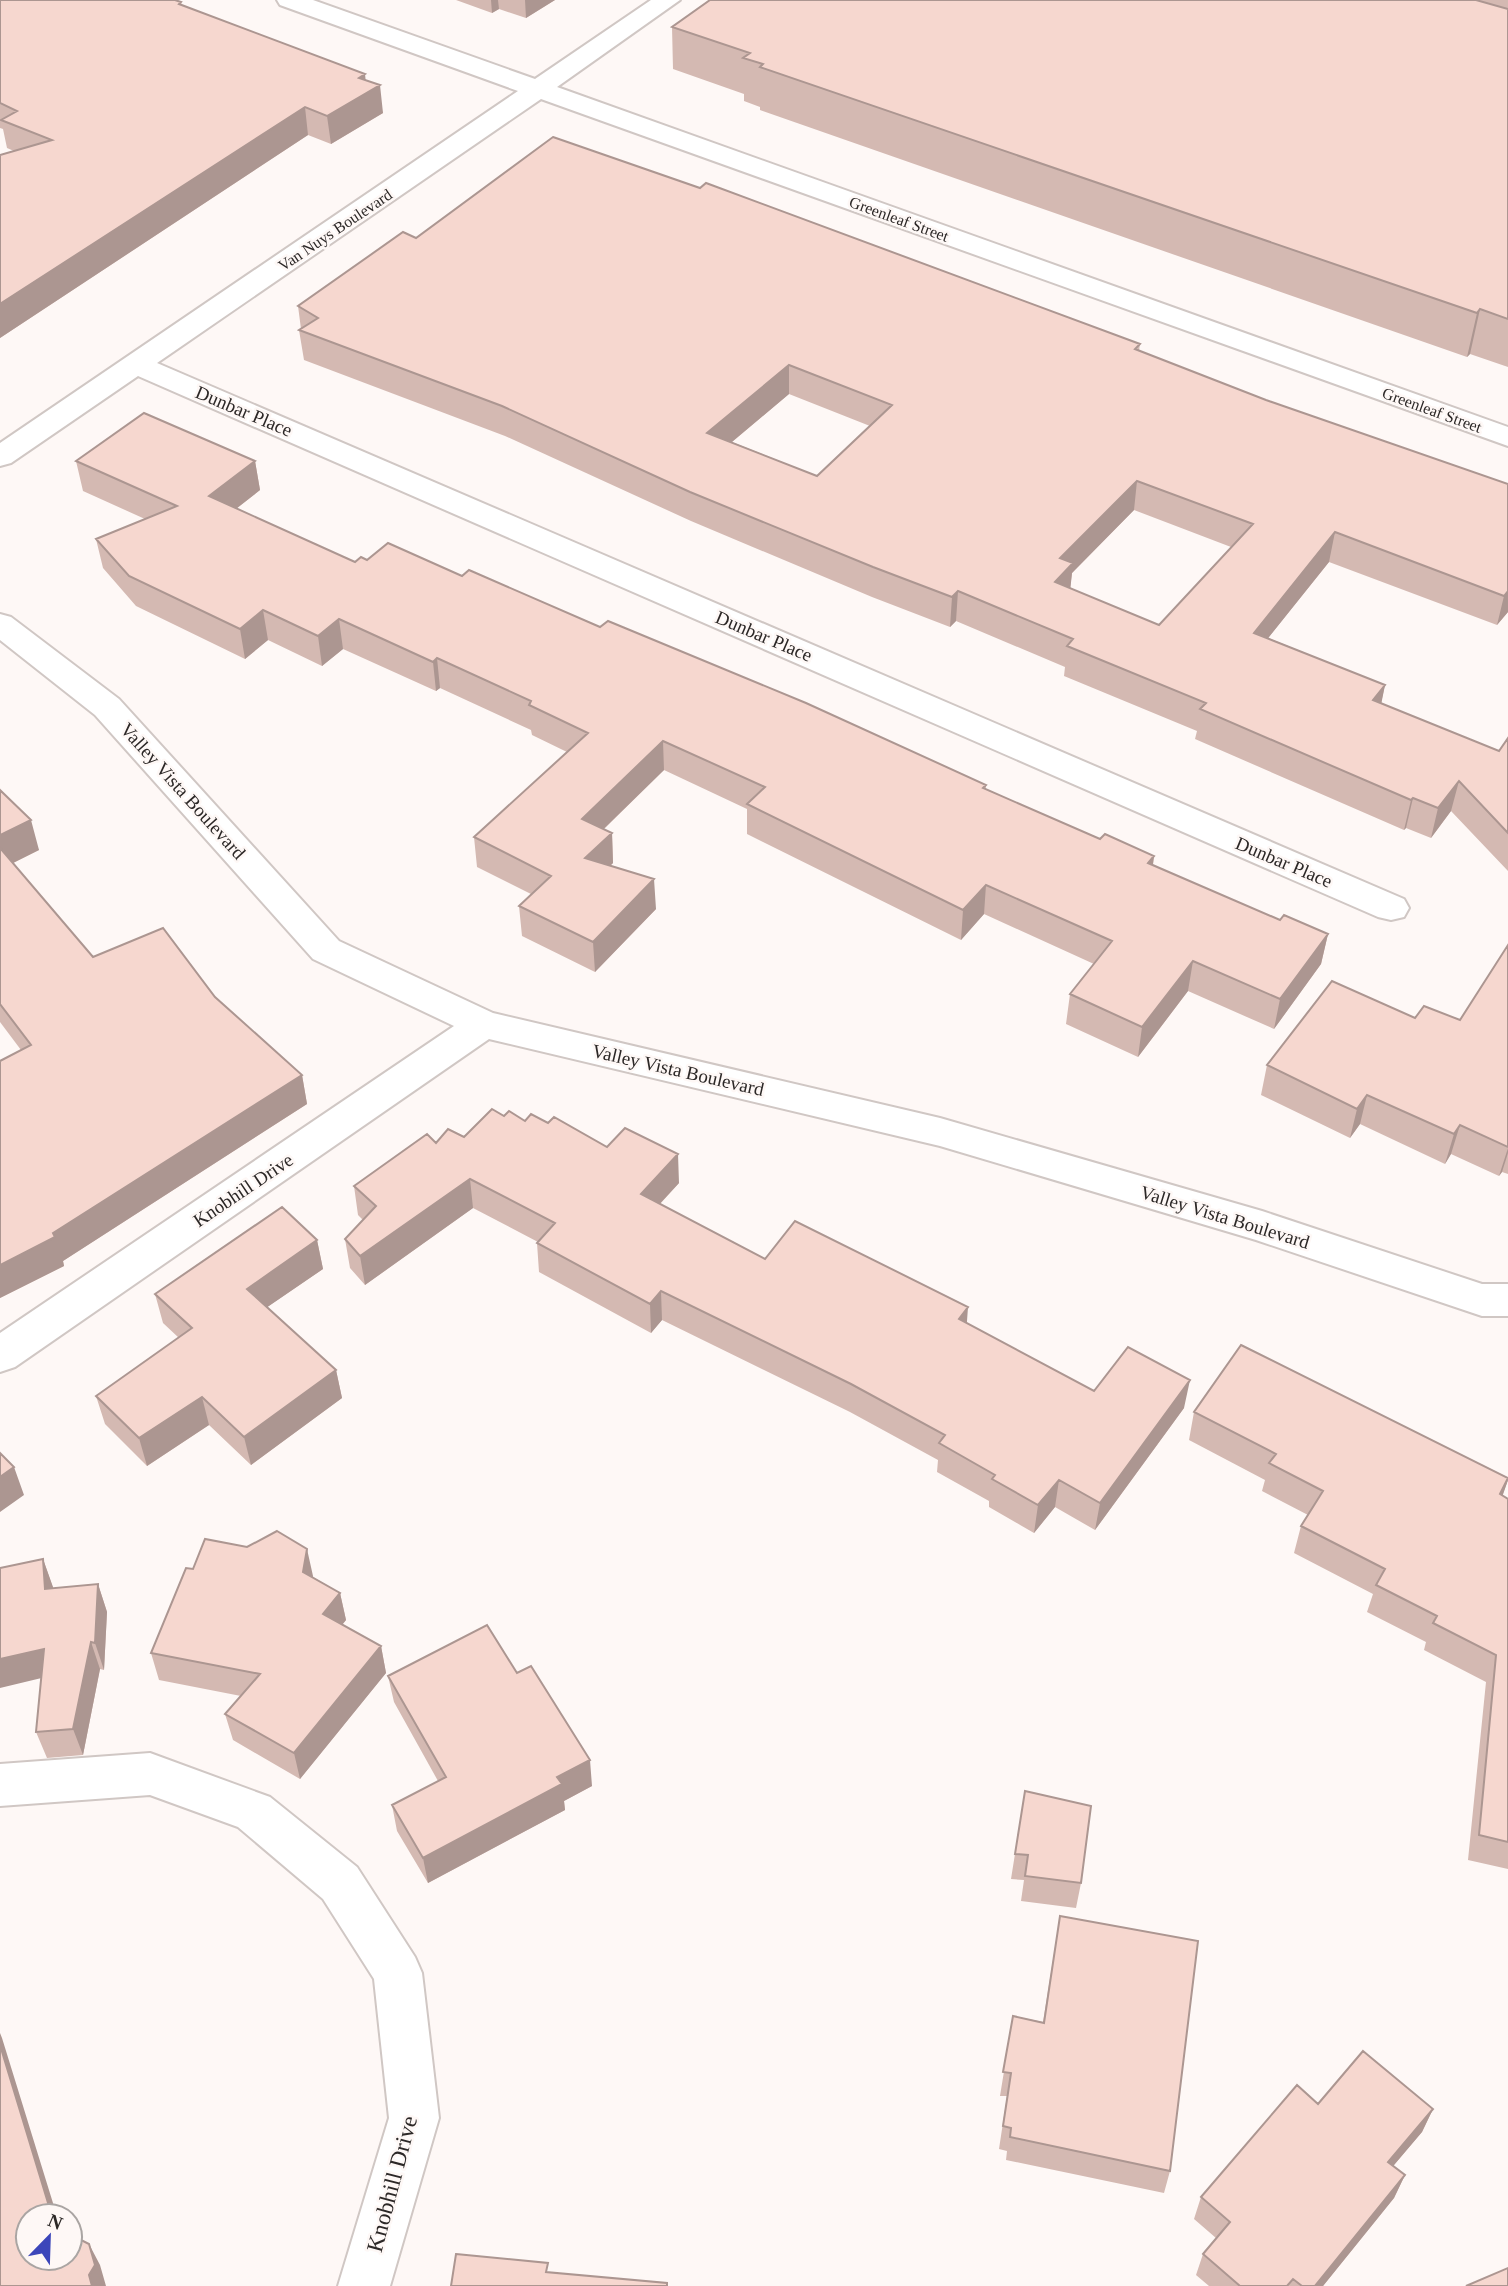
<svg xmlns="http://www.w3.org/2000/svg" width="1508" height="2286" font-family="Georgia,serif">
  <style>
    .lines { fill: none; stroke-linecap: round; stroke-linejoin: round }
    .minor-casing { stroke: #d0c7c4; stroke-width: 4 }
    .minor { fill: #fff; fill-rule: evenodd }
    .wall { fill: #d4b9b2; fill-rule: evenodd }
    .shaded-wall { fill: #ac9691 }
    .building { fill: #f6d7cf; stroke: #ac9691; stroke-width: 2; fill-rule: evenodd }
    .labels { text-anchor: middle; dominant-baseline: central; stroke-width: 5; stroke-linejoin: round; paint-order: stroke }
    .far-street-label { font-size: 16px; fill: #2c2827; stroke: #fef8f6 }
    .street-label { font-size: 19px; fill: #2c2827; stroke: #fef8f6 }
    .near-street-label { font-size: 23px; fill: #2c2827; stroke: #fef8f6 }
  </style>
  <rect width="100%" height="100%" fill="#fef8f6"/>
  <g class="lines">
    <g class="minor-casing">
      <path id="minor" d="M277,0H313L535,79L651,0H680L557,87L1508,427V446L541,99L157,363L1404,899L1409,908L1404,917L1391,920L1378,917L138,376L11,463L0,466V443L518,91L280,5Z
        M0,614L11,617L119,699L339,941L493,1013L940,1118L1262,1211L1482,1284H1508V1316H1482L1256,1240L940,1146L489,1039L15,1367L0,1372V1333L454,1026L313,959L95,715L0,640Z
        M150,1753L270,1797L357,1867L415,1957L422,1973L439,2118L390,2286H338L389,2118L374,1979L323,1899L238,1827L150,1795L0,1806V1764Z"/>
    </g>
    <use href="#minor" class="minor"/>
  </g>
  <path class="wall" d="M0,0L181,2L182,5L365,80L383,113L331,144L308,135L0,338V155L14,151L7,148L3,129L0,128Z
    M456,0H555L526,18L499,9L492,13Z
    M710,0H1508V367L1470,354L1467,357L760,110V107L744,101V94L673,69L672,27Z
    M416,238L1140,344L1139,351L1266,400L1508,484V612L1497,625L1329,562L1268,638L1385,685L1381,703L1499,751L1508,738V871L1451,811L1431,838L1406,828L1404,830L1195,739L1197,731L1064,676L1065,667L956,621L950,627L872,597L691,521L505,436L304,360L299,330L301,329L298,306ZM789,394L870,426L817,476L732,442ZM1134,510L1231,547L1159,625L1070,588L1072,573Z
    M76,461H255L260,490L236,509L355,562L367,560L462,576L600,627L986,785V789L1100,839L1154,856L1153,865L1280,920L1328,934L1321,964L1274,1029L1188,991L1138,1057L1066,1024L1070,994L1094,964L984,914L961,940L747,834V809L664,770L604,829L612,833L613,863L610,866L656,909L595,972L522,936L519,906L531,894L477,867L474,837L567,752L532,735L531,730L440,688L436,691L343,649L322,666L268,640L245,659L136,606L103,568L96,539L145,519L83,491Z
    M0,790L39,850L13,863L93,957L215,997L302,1075L307,1104L63,1261L64,1266L0,1298V1061L21,1050L0,1022Z
    M1508,945V1174L1502,1172L1499,1176L1451,1154L1445,1164L1360,1124L1350,1138L1261,1095L1267,1065L1415,1018L1460,1020Z
    M504,1116L525,1121L548,1123L607,1147L679,1183L660,1204L765,1259L967,1324L1094,1391L1184,1408L1095,1530L1055,1507L1034,1533L989,1507V1501L937,1472L938,1460L850,1412L662,1320L651,1333L539,1272L537,1243L538,1242L473,1208L365,1285L350,1268L345,1239L363,1220L358,1215L354,1186L436,1143L464,1137Z
    M317,1240L323,1269L267,1307L336,1370L342,1398L251,1465L209,1425L147,1466L105,1424L96,1396L179,1338L163,1323L155,1294Z
    M1194,1412L1508,1480L1502,1496L1508,1499V1869L1468,1860L1486,1682L1424,1650L1426,1642L1367,1612L1373,1594L1294,1553L1301,1526L1308,1515L1262,1491L1265,1480L1189,1440Z
    M43,1559L53,1588L98,1584L107,1612L104,1670L100,1669L83,1755L47,1758L36,1732L41,1678Z
    M193,1569L313,1577L340,1593L346,1620L342,1625L381,1646L386,1673L300,1779L233,1740L225,1714L241,1696L159,1680L151,1653Z
    M517,1673L592,1786L564,1801L565,1810L428,1883L397,1831L392,1805L438,1781L394,1702L388,1676Z
    M1025,1791L1081,1883L1076,1908L1021,1901L1024,1880L1011,1879Z
    M1060,1916L1170,2171L1164,2193L1006,2160L1007,2151L999,2149L1007,2096H1000L1013,2016L1043,2022Z
    M1318,2104L1433,2109L1422,2132L1393,2166L1405,2175L1394,2198L1323,2286H1209L1196,2275L1203,2254L1216,2238L1194,2219L1201,2197Z"/>
  <path class="shaded-wall" d="M491,0H498L499,9L492,13Z
    M525,0H555L526,18Z
    M365,74L367,93L380,85L383,113L331,144L327,116L359,78Z
    M305,107L308,135L0,338V304Z
    M1480,309L1470,354L1467,357L1477,313Z
    M789,365V394L708,462L707,433Z
    M255,461L260,490L214,526L209,496Z
    M1137,481L1134,510L1072,573L1070,592L1055,582L1060,558Z
    M1335,532L1329,562L1249,662L1254,633Z
    M958,591L956,621L950,627L952,597Z
    M1508,591V612L1497,625L1504,596Z
    M263,610L268,640L245,659L240,629Z
    M339,619L343,649L322,666L318,636Z
    M437,658L440,688L436,691L433,662Z
    M1385,685L1379,715L1373,700Z
    M663,741L664,770L583,849L582,819Z
    M1459,781L1451,811L1431,838L1438,808Z
    M1413,798L1406,828L1404,830L1411,800Z
    M31,820L39,850L1,869L0,865V835Z
    M612,833L613,863L587,888L585,858Z
    M1154,856L1150,886L1148,863Z
    M654,879L656,909L595,972L593,942Z
    M986,885L984,914L961,940L963,910Z
    M1328,934L1321,964L1274,1029L1280,999Z
    M1193,961L1188,991L1138,1057L1142,1027Z
    M302,1075L307,1104L63,1261L64,1266L0,1298V1265L53,1233Z
    M1367,1095L1360,1124L1350,1138L1357,1109Z
    M1460,1125L1451,1154L1445,1164L1454,1134Z
    M1508,1148V1153L1502,1172L1499,1176Z
    M678,1154L679,1183L642,1223L641,1194Z
    M470,1179L473,1208L365,1285L360,1256Z
    M317,1240L323,1269L253,1317L247,1289Z
    M661,1291L662,1320L651,1333L650,1304Z
    M968,1307L966,1335L959,1319Z
    M336,1370L342,1398L251,1465L244,1437Z
    M1190,1380L1184,1408L1095,1530L1100,1503Z
    M202,1397L209,1425L147,1466L139,1438Z
    M14,1467L24,1495L0,1512V1477Z
    M1059,1480L1055,1507L1034,1533L1038,1505Z
    M1508,1480L1499,1506L1500,1494Z
    M307,1549L313,1576L310,1599L303,1572Z
    M43,1559L53,1587L55,1616L45,1589Z
    M98,1584L107,1612L104,1670L95,1643Z
    M340,1593L346,1620L329,1641L323,1614Z
    M91,1642L100,1669L83,1755L73,1729Z
    M381,1646L386,1673L300,1779L294,1753Z
    M44,1649L54,1675L0,1688V1659Z
    M590,1760L592,1786L564,1801L565,1810L428,1883L423,1858L557,1777Z
    M0,2033L2,2038L57,2216H52L0,2045Z
    M1433,2109L1422,2132L1378,2184L1388,2162Z
    M1405,2175L1394,2198L1323,2286H1315Z
    M89,2244L100,2265L106,2286H92L89,2275Z"/>
  <path class="building" d="M0,0H175L181,2L179,4L365,74L359,78L380,85L327,116L305,107L0,304V155L52,140L1,120L17,111L0,103Z
    M710,0H1476L1508,9V319L1480,309L1477,313L760,67L763,64L743,58L750,53L672,27Z
    M553,137L700,188L706,183L1140,344L1135,349L1266,400L1508,484V591L1504,596L1335,532L1254,633L1385,685L1373,700L1499,751L1508,738V833L1459,781L1438,808L1413,798L1411,800L1200,709L1206,703L1067,646L1073,639L958,591L952,597L873,567L690,492L502,406L299,330L318,318L298,306L403,232L416,238ZM789,365L892,405L817,476L707,433ZM1137,481L1253,524L1159,625L1055,582L1073,563L1060,558Z
    M144,413L255,461L209,496L355,562L361,557L367,560L388,543L462,576L469,570L600,627L608,621L806,703L986,785L983,788L1100,839L1105,834L1154,856L1148,863L1280,920L1284,915L1328,934L1280,999L1193,961L1142,1027L1070,994L1112,941L986,885L963,910L747,804L765,787L663,741L582,819L612,833L585,858L654,879L593,942L519,906L551,876L474,837L588,733L529,705L531,701L437,658L433,662L339,619L318,636L263,610L240,629L129,576L96,539L177,506L76,461Z
    M0,790L31,820L0,835Z
    M0,848L93,957L163,928L215,997L302,1075L53,1233L55,1237L0,1265V1061L31,1045L0,1004Z
    M1508,945V1147L1460,1125L1454,1134L1367,1095L1357,1109L1267,1065L1332,981L1415,1018L1424,1006L1460,1020Z
    M492,1109L504,1116L509,1111L525,1121L531,1114L548,1123L554,1117L607,1147L625,1128L678,1154L641,1194L765,1259L795,1221L968,1307L959,1319L1094,1391L1128,1347L1190,1380L1100,1503L1059,1480L1038,1505L992,1479L995,1475L939,1443L945,1435L851,1384L661,1291L650,1304L537,1243L555,1223L470,1179L360,1256L345,1239L376,1206L354,1186L427,1134L436,1143L448,1129L464,1137Z
    M282,1207L317,1240L247,1289L336,1370L244,1437L202,1397L139,1438L96,1396L192,1328L155,1294Z
    M1241,1345L1508,1478L1500,1494L1508,1499V1842L1479,1835L1496,1655L1433,1623L1437,1616L1376,1585L1385,1569L1301,1526L1323,1491L1269,1463L1276,1454L1194,1412Z
    M0,1453L14,1467L0,1477Z
    M277,1531L307,1549L303,1572L340,1593L323,1614L381,1646L294,1753L225,1714L260,1674L151,1653L186,1568L193,1569L205,1539L247,1547Z
    M43,1559L45,1589L98,1584L95,1643L91,1642L73,1729L36,1732L44,1649L0,1659V1568Z
    M487,1625L517,1673L531,1666L590,1760L557,1777L562,1784L423,1858L392,1805L446,1777L388,1676Z
    M1025,1791L1091,1806L1081,1883L1025,1876L1028,1855L1015,1854Z
    M1060,1916L1198,1941L1170,2171L1010,2137L1011,2128L1003,2126L1011,2073L1003,2072L1013,2016L1044,2023Z
    M0,2045L52,2216H28V2258H70V2224L72,2223L79,2239L89,2244L95,2265L89,2275L92,2286H0Z
    M1363,2051L1433,2109L1388,2162L1405,2175L1315,2286H1302L1293,2279L1287,2286H1240L1203,2254L1230,2222L1201,2197L1297,2085L1318,2104Z
    M456,2254L548,2263L546,2272L667,2283V2286H451Z
    M1508,2268V2286H1466Z"/>
  <g class="labels">
    <g class="far-street-label">
      <text transform="translate(899 219) rotate(20)">Greenleaf Street</text>
      <text transform="translate(335 230) rotate(-34)">Van Nuys Boulevard</text>
      <text transform="translate(1432 410) rotate(20)">Greenleaf Street</text>
    </g>
    <g class="street-label">
      <text transform="translate(244 411) rotate(23)">Dunbar Place</text>
      <text transform="translate(764 636) rotate(23)">Dunbar Place</text>
      <text transform="translate(183 791) rotate(48)">Valley Vista Boulevard</text>
      <text transform="translate(1284 862) rotate(23)">Dunbar Place</text>
      <text transform="translate(678 1070) rotate(13)">Valley Vista Boulevard</text>
      <text transform="translate(243 1190) rotate(-34)">Knobhill Drive</text>
      <text transform="translate(1225 1217) rotate(17)">Valley Vista Boulevard</text>
    </g>
    <g class="near-street-label">
      <text transform="translate(392 2184) rotate(-75)">Knobhill Drive</text>
    </g>
  </g>
  <g transform="translate(49 2237) rotate(23)"><circle r="33" fill="#fef8f6" stroke="#aaa5a3" stroke-width="2"/>
  <path d="M0-5L12 26L0 18L-12 26Z" fill="#3c46ba"/>
  <text y="-10" font-size="19" font-weight="bold" text-anchor="middle" fill="#2c2827">N</text>
  </g>
</svg>
